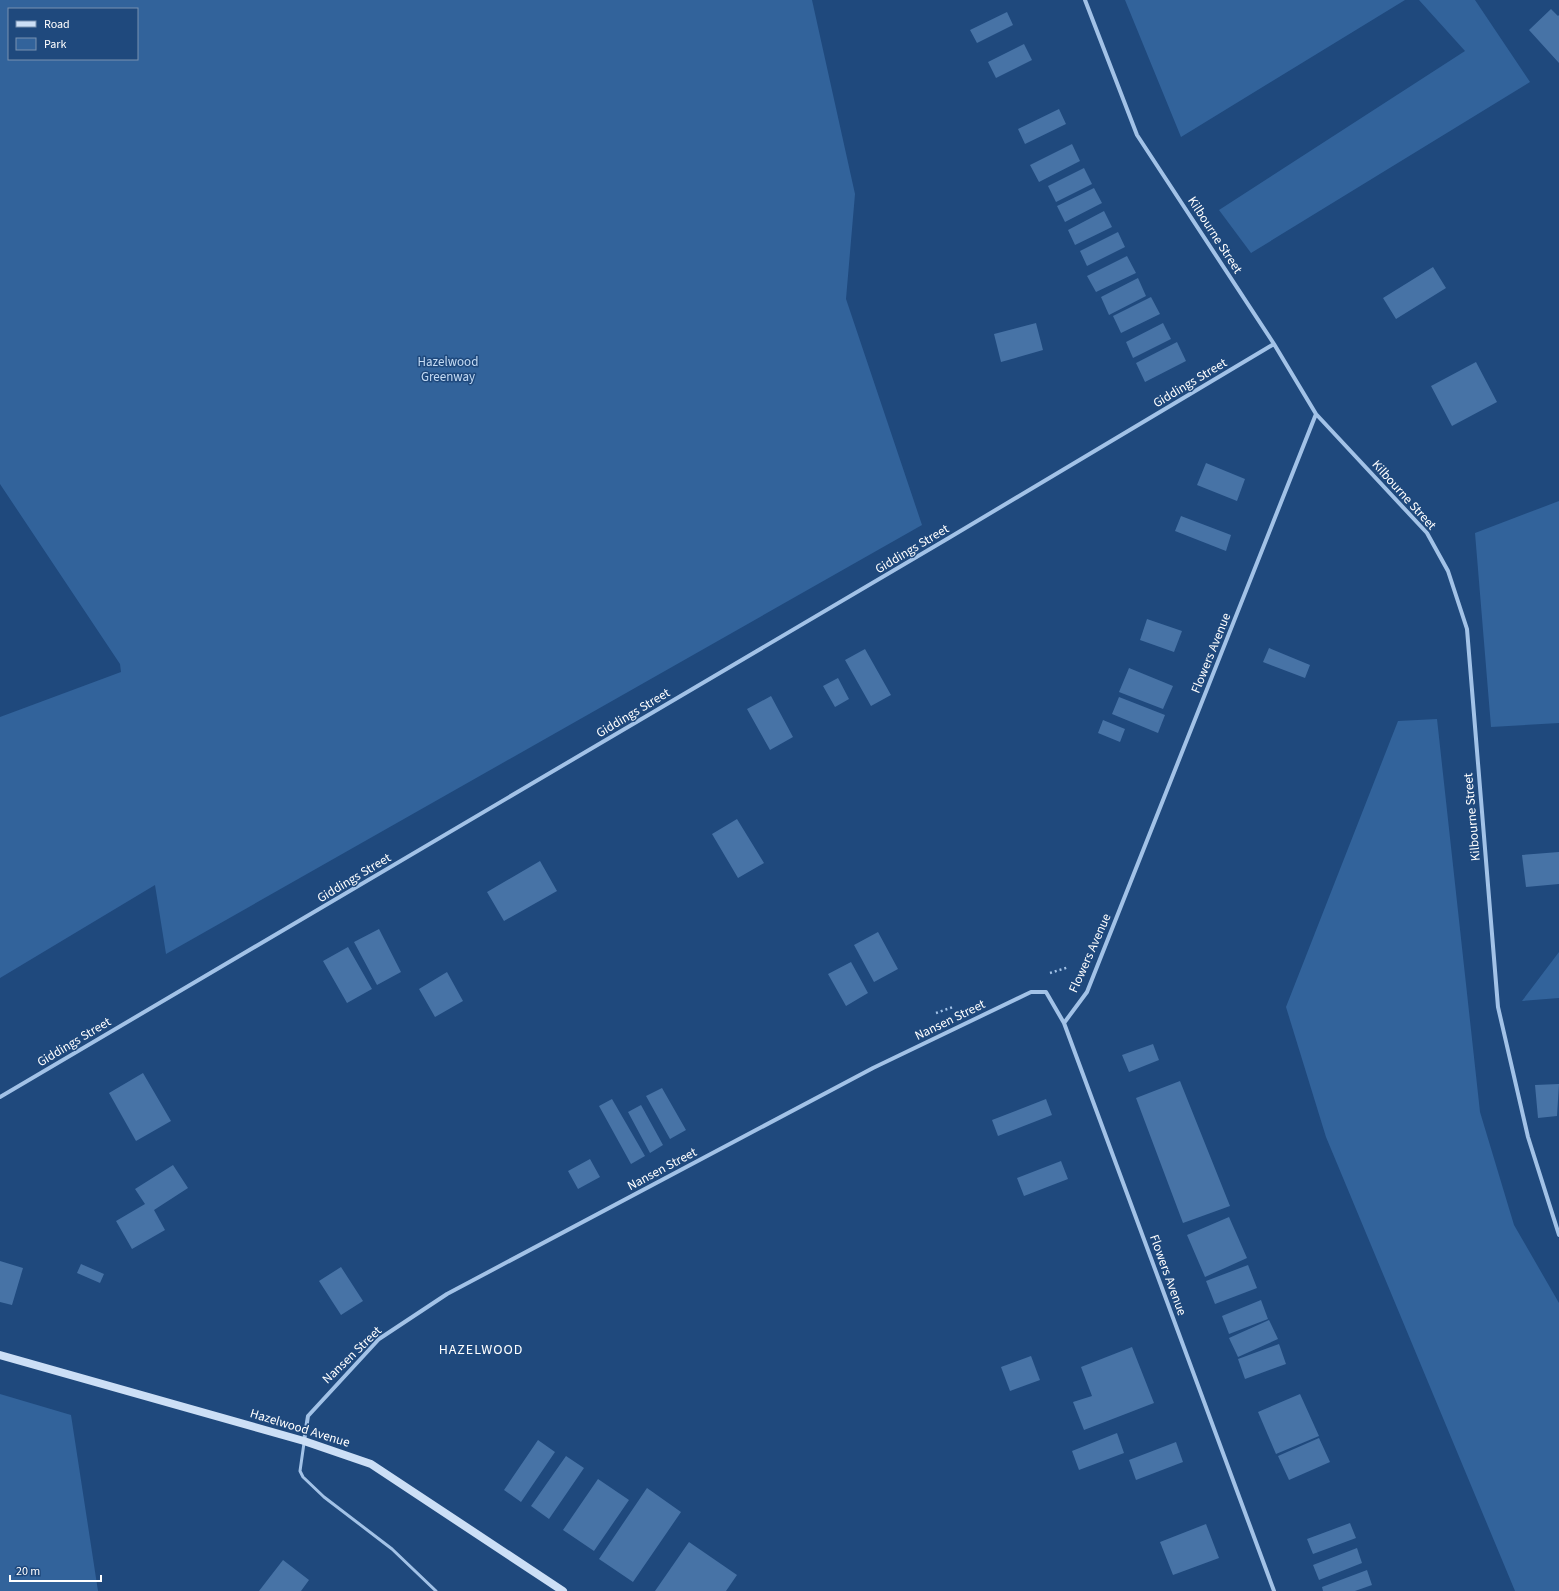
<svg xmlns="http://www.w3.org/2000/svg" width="1559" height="1591" font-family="'Source Sans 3',sans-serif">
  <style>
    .green { fill: #32639b; fill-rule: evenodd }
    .building { fill: #4773a6 }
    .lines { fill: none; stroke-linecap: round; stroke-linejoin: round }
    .path { stroke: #a2c2e7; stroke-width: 2.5; stroke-dasharray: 2 3; stroke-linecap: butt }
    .service { stroke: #a2c2e7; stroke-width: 3 }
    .minor { stroke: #a2c2e7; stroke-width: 4 }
    .secondary { stroke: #ccdff6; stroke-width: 8 }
    .labels { text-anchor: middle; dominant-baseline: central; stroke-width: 3; stroke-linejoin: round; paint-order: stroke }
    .street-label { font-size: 13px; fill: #fff; stroke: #1f497d }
    .park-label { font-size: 13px; fill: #c5dcf5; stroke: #1f497d }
    .neighbourhood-label { font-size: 14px; letter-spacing: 1px; fill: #fff; stroke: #1f497d }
  </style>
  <rect width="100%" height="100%" fill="#1f497d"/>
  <path class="green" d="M0,0H812L855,194L846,299L922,525L166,954L155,885L0,978V717L121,672L120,664L0,484ZM9,9H137V59H9Z
    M1125,0H1405L1181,137Z
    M1419,0H1475L1530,82L1251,253L1219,210L1465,51Z
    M1559,501V723L1491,727L1475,533Z
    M1437,719L1480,1112L1514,1225L1559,1303V1591H1515L1326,1137L1286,1007L1398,721Z
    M1559,952V998L1522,1001Z
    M0,1394L71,1415L98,1591H0Z"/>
  <path class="building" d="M1551,9L1558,16L1559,15V63L1529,30Z
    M1007,12L1013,25L977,43L970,30Z
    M1024,44L1032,60L996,78L988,62Z
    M1059,109L1066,124L1025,144L1018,129Z
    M1072,144L1080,161L1039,182L1030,165Z
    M1084,168L1092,184L1056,202L1048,186Z
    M1094,188L1102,203L1065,222L1057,206Z
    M1104,211L1112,227L1075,245L1068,230Z
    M1118,232L1125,247L1087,266L1080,251Z
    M1127,256L1136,273L1096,292L1087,276Z
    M1433,267L1446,288L1396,319L1383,298Z
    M1138,278L1146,296L1109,315L1101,297Z
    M1151,297L1160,314L1121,333L1113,316Z
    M1036,323L1043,350L1001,362L994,334Z
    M1163,323L1171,339L1133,358L1126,342Z
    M1177,342L1186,361L1145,382L1136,363Z
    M1476,362L1497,402L1452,426L1431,386Z
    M1206,463L1245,479L1237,501L1197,485Z
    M1181,516L1231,535L1226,551L1175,531Z
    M1147,619L1182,631L1174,652L1140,640Z
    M1269,648L1310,665L1305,678L1263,662Z
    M865,649L891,695L871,706L845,660Z
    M1129,668L1173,686L1163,709L1119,692Z
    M838,678L849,699L835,707L823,686Z
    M771,696L793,737L770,750L747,709Z
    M1119,697L1165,715L1158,733L1112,714Z
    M1103,720L1125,729L1120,742L1098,733Z
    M737,819L764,863L738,878L712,834Z
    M1559,852V884L1526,887L1522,855Z
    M540,861L557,891L504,921L487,892Z
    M379,929L401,972L377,985L354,942Z
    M878,932L898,969L874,982L854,945Z
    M348,947L372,989L347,1003L323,961Z
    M851,962L868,993L846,1006L828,974Z
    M447,972L463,1001L435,1017L419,989Z
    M1153,1044L1159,1060L1129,1072L1122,1055Z
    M143,1073L171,1121L136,1141L109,1093Z
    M1180,1081L1230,1206L1183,1223L1136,1098Z
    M1559,1084L1557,1116L1538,1118L1535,1085Z
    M662,1088L686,1130L670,1139L646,1096Z
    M612,1099L645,1156L631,1164L599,1106Z
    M1046,1099L1052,1115L998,1136L992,1120Z
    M641,1105L663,1145L650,1153L628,1112Z
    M590,1159L600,1177L578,1189L568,1171Z
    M1061,1161L1068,1179L1024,1196L1017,1178Z
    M173,1165L188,1188L154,1210L165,1230L132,1249L116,1221L145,1204L135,1189Z
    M1229,1217L1247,1258L1205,1277L1187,1235Z
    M0,1261L23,1268L12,1305L0,1302Z
    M81,1264L104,1274L100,1283L77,1273Z
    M1248,1265L1257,1288L1215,1304L1206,1281Z
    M341,1267L363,1301L341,1315L319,1281Z
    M1261,1300L1268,1319L1229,1334L1222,1316Z
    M1269,1320L1278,1339L1238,1357L1229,1338Z
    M1279,1344L1286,1364L1245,1379L1238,1359Z
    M1132,1347L1154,1403L1084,1430L1073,1402L1092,1396L1081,1367Z
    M1031,1356L1040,1380L1010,1391L1001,1367Z
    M1300,1394L1319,1436L1276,1454L1258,1412Z
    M1117,1433L1124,1453L1079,1470L1072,1451Z
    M1319,1438L1330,1462L1289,1480L1278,1456Z
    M538,1440L555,1452L521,1502L504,1490Z
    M1176,1442L1183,1462L1136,1480L1129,1460Z
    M566,1456L584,1468L549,1519L531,1506Z
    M598,1479L629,1500L594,1551L563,1530Z
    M647,1488L681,1512L633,1582L599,1559Z
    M1350,1523L1356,1538L1313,1554L1307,1539Z
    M1206,1524L1219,1558L1173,1575L1160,1542Z
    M689,1542L737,1575L726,1591H655Z
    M1357,1548L1362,1563L1319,1580L1313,1565Z
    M283,1560L309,1580L301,1591H259Z
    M1367,1570L1372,1585L1355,1591H1323L1322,1587Z"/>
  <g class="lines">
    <path class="path" d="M1050,973L1069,967
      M936,1013L953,1007"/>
    <path class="service" d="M304,1443L300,1471L303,1477L324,1497L392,1549L436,1591"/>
    <path class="minor" d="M1085,0L1137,135L1274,344L1316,414L1427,533L1448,571L1467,629L1498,1007L1528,1137L1559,1235
      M0,1097L947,539L1274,344
      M304,1441L308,1416L379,1339L447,1294L873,1068L1031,992H1046L1064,1023
      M1274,1591L1064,1023L1087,992L1316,414"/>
    <path class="secondary" d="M0,1355L304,1441L371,1464L563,1591"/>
  </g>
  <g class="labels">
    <g class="street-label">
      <text transform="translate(1215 235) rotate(57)">Kilbourne Street</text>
      <text transform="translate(1190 383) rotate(-31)">Giddings Street</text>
      <text transform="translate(1404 495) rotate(48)">Kilbourne Street</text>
      <text transform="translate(912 549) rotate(-31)">Giddings Street</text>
      <text transform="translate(1211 653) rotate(-68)">Flowers Avenue</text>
      <text transform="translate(633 713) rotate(-31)">Giddings Street</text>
      <text transform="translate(1472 817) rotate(-95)">Kilbourne Street</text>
      <text transform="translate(354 878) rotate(-31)">Giddings Street</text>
      <text transform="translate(1090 953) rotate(-66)">Flowers Avenue</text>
      <text transform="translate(950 1020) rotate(-26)">Nansen Street</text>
      <text transform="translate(74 1042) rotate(-31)">Giddings Street</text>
      <text transform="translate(662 1169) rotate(-28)">Nansen Street</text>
      <text transform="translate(1168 1275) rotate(70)">Flowers Avenue</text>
      <text transform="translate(352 1355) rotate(-44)">Nansen Street</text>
      <text transform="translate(300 1428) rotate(17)">Hazelwood Avenue</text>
    </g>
    <g class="park-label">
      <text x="448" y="362">Hazelwood<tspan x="448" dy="15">Greenway</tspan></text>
    </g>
    <g class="neighbourhood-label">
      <text x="481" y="1350">HAZELWOOD</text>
    </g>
  </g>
  <rect x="8" y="8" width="130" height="52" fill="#1f497d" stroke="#7992b1"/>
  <rect x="16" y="21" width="20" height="6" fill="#ccdff6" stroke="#7992b1"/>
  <text x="44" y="28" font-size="12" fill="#ffffff">Road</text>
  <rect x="16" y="38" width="20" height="12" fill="#32639b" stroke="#7992b1"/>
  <text x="44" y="48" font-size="12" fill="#ffffff">Park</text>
  <path d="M10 1575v6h91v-6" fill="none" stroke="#ffffff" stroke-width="2"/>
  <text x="16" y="1575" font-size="12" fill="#ffffff" stroke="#1f497d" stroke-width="3" paint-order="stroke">20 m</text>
</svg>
